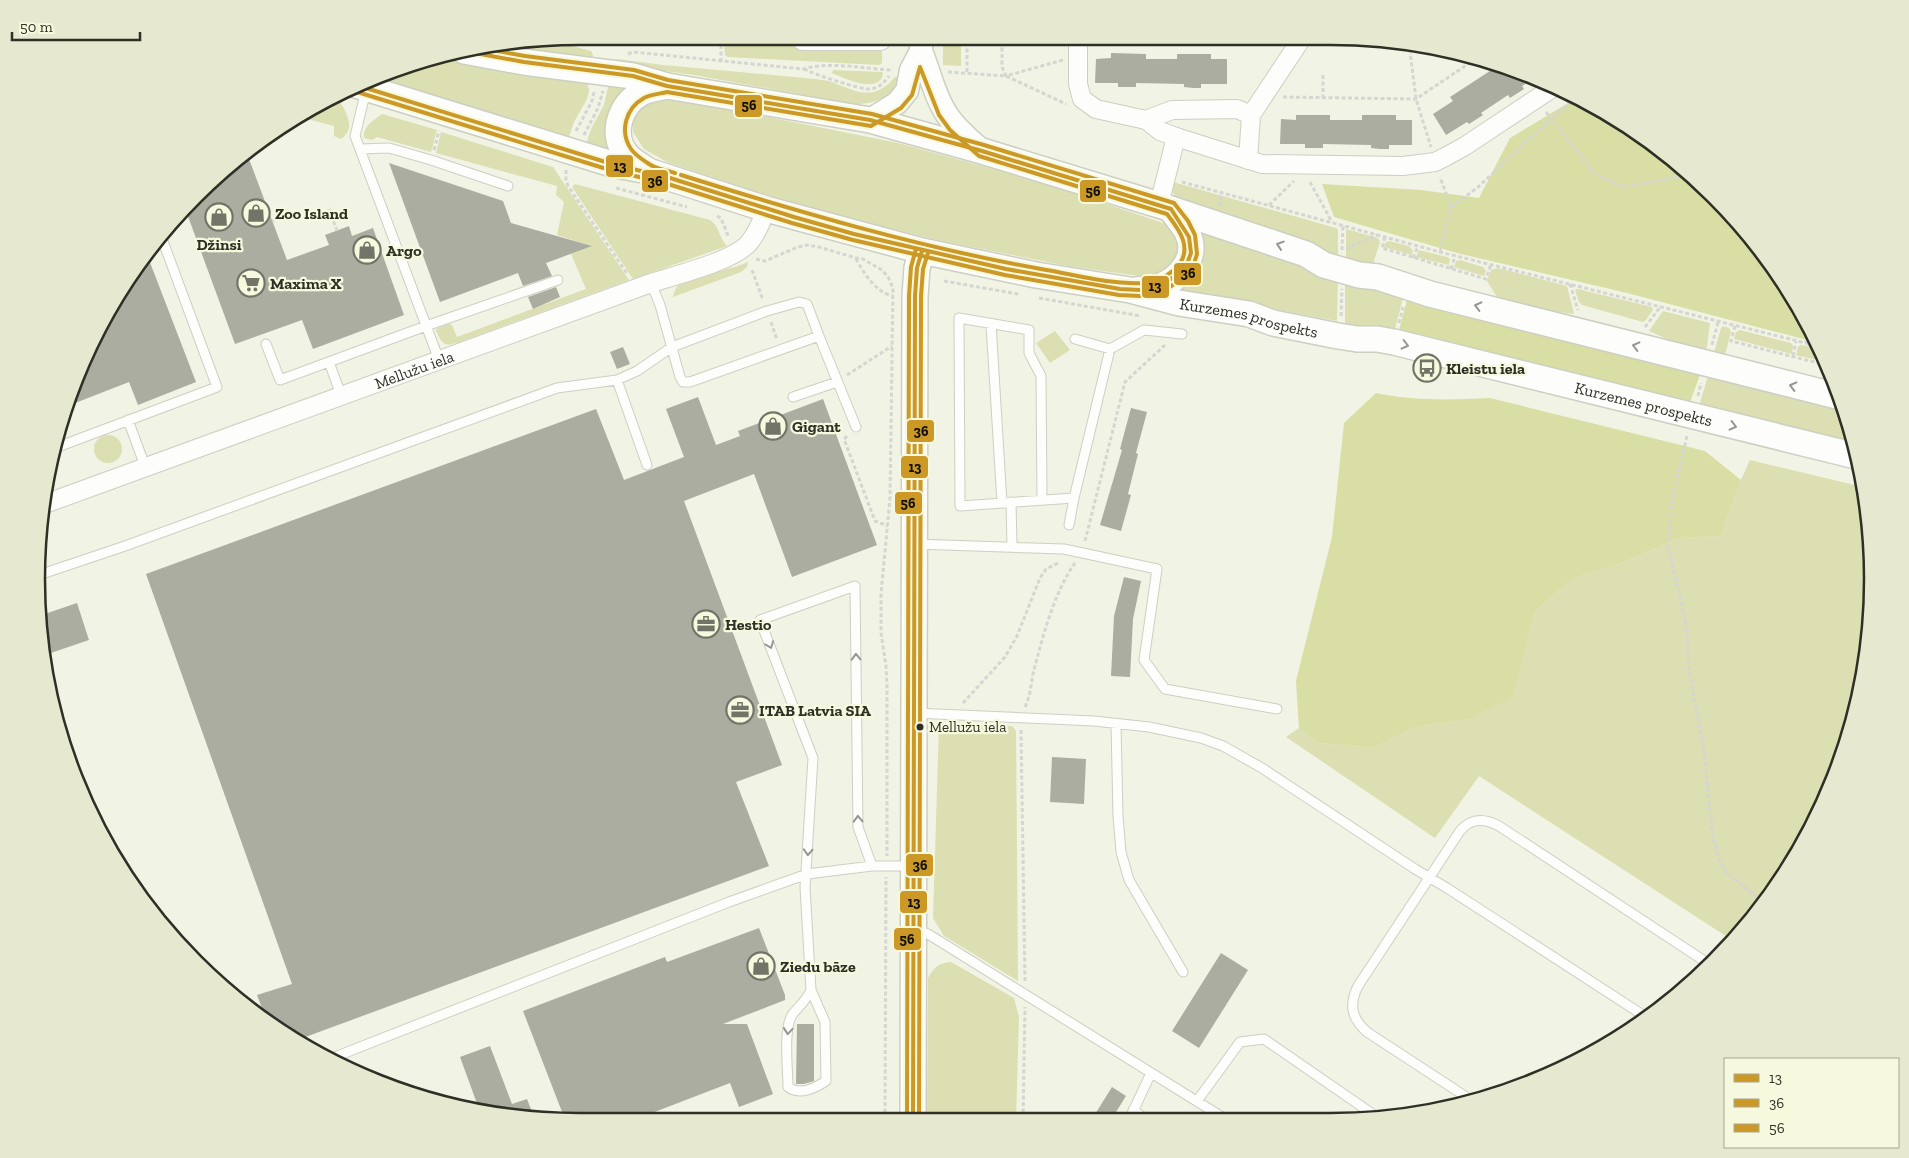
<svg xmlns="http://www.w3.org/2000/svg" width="1909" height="1158" font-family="'Zilla Slab',serif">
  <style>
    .green { fill: #dbdfb1 }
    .forest { fill: #d9dea5 }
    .building { fill: #abada1 }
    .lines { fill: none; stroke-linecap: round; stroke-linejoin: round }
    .service-casing { stroke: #cdcfc2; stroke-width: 11 }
    .minor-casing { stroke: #cdcfc2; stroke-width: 20 }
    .tertiary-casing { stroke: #cdcfc2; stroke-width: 25 }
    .secondary-casing { stroke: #cdcfc2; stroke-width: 28 }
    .path { stroke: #d5d6d1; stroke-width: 3; stroke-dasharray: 4 2.5; stroke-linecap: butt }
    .service { stroke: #fdfdfb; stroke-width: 9 }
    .minor { stroke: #fdfdfb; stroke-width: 18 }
    .tertiary { stroke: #fdfdfb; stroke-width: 22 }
    .secondary { stroke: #fdfdfb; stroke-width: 25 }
    .bus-1-casing { stroke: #f6f9de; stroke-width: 8 }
    .bus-2-casing { stroke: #f6f9de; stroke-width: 8 }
    .bus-3-casing { stroke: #f6f9de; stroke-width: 8 }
    .bus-1 { stroke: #cc9927; stroke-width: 4 }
    .bus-2 { stroke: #cc9927; stroke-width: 4 }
    .bus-3 { stroke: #cc9927; stroke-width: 4 }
    .oneway { stroke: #969690 }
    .bus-dot { fill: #2e2f25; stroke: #f6f9de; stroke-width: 2 }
    .labels { text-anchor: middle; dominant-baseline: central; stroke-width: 4.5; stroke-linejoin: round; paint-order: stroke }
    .bus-label { font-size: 15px; fill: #2e2f25; stroke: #f6f9de; text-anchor: start }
    .poi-label { font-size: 16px; font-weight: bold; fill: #2e2f25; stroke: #f6f9de; text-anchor: start }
    .street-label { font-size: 16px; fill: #2e2f25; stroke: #f6f9de }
    .rim { fill: none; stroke: #2e2f25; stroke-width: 2.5 }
    .line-badge { stroke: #f6f9de; stroke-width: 2 }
    .pale-badge-label { font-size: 14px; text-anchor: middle; font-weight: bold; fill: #111 }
  </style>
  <rect width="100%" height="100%" fill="#f1f3e4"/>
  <path class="green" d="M508,41H554L591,51L593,55L592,61L489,45Z
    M943,41H961V66L943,65Z
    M724,44L882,46V63L879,65L728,57L725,55Z
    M442,56L542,74L587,80L589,91L587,99L574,122L568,139L370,79L405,65Z
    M617,59L663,65L815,79C821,80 828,80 834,83C860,93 874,101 895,77H899C892,98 875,104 854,104L694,75L611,64Z
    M833,70L882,72L883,74C879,95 844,78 832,73Z
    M609,83L628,84L613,152L586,145L591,129L604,105Z
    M659,99L729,109L898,143L1041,182L1166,224C1178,234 1179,243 1179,258L1164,274L1146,277L1068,266L937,240L842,216L751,190L667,162L644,149L633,132C632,113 641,105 659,99Z
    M327,100L341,103C348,116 355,129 341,139L334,136V126L300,117Z
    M382,114L437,130L431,152L377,137L372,140L364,138C362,127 374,120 382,114Z
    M441,132L553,167L629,280L462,341C446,346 444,348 436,331L437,328L449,324L452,325L457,337L586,289L571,254L591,246L557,235L564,202L556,195L557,186L436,153Z
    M1173,182L1336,228L1338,230V256L1178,198L1171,191Z
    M575,184L710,220C719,225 719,238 727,246L633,279L572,187Z
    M1198,229L1338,274L1337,321L1179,291L1190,281L1196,271Z
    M1346,229L1378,238L1380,242L1373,264L1371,265L1346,258Z
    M1389,241L1409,246L1413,250L1412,255L1384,247L1385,243Z
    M1419,250L1447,257L1450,259L1449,265L1416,257Z
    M1460,260L1483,267L1486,271L1484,276L1454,267L1456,261Z
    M748,262L747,267L741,272L673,297C674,292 676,287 680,283C692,274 730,271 748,262Z
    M1498,268L1567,286L1574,314L1518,307L1500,302L1487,281L1491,270Z
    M1345,276L1404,294L1394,333L1345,323Z
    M1578,289L1652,307L1653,310L1646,320L1643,322L1582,305L1579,302L1575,290Z
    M1663,311L1710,323L1706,354L1692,350L1649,331Z
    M1723,326L1729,328L1731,332L1724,359L1713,356L1721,328Z
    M1740,330L1791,343L1793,346L1792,354L1734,339L1736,332Z
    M1055,331L1070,350L1050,363L1036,343Z
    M1801,345L1819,348L1825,362L1796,355L1798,347Z
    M1708,376L1845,408L1854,446L1699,406Z
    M94 449a14 14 0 1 1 28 0a14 14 0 1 1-28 0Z
    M1750,460L1863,487L1868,508L1872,614L1854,719L1817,819L1761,909L1732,940L1479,776L1435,838L1286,737L1299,728L1319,743L1373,748L1416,727L1470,719L1511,698L1535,611L1572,579L1624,562L1679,538L1721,536L1741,480Z
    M939,725L1012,726L1016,731L1018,981L944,936L933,918Z
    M951,962L1014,998L1019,1017L1016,1119H927L928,978C934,967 939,963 951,962Z"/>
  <path class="forest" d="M1575,99L1660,148L1738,221L1800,307L1815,342L1627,293L1457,253L1334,217L1322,184L1421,190L1479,198L1510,138Z
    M1408,296L1701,372L1689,405L1398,334Z
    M1376,393C1413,401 1452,400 1490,398L1705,451L1741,480L1721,536L1679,538L1624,562L1572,579L1535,611L1512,698L1470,719L1416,727L1373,748L1319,743L1299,728L1296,681L1332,537L1344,423Z"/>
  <path class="building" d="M1111,53L1146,54V59H1177V54H1211V59H1227V84H1201V88H1193L1184,87V84L1136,83V87H1118V83H1095L1096,59L1111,58Z
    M1496,67L1536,77L1522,86L1524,89L1510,98L1508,95L1481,113L1483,115L1469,124L1467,122L1446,135L1433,114L1453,101L1450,97Z
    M1296,115H1330V120H1362V115H1396V120H1412V145H1389V149H1380L1371,148V145L1323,144V148H1305V144H1280L1281,119L1296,120Z
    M246,151L287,260L329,245L325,235L349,226L352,236L373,228L404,315L313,349L302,320L235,344L186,211Z
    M389,163L503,201L511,223L592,246L546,263L552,276L523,286L518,273L440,302Z
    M146,252L196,382L138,405L129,382L65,407L92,339Z
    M556,287L560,297L533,309L528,297Z
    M623,347L630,364L617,369L610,352Z
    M698,397L716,445L740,436L738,431L823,399L877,545L792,577L754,474L684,501L782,765L736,782L769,866L300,1039L266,1019L257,995L292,984L146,574L596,409L624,480L684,457L666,409Z
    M1131,408L1147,412L1136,453L1138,454L1128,494L1131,495L1121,531L1100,525L1122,450L1120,449Z
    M1124,577L1141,581L1133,619L1130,677L1111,676L1114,616Z
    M77,603L89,640L42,656L39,616Z
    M1052,757L1086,759L1084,804L1050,802Z
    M759,928L785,995V1000L723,1024H747L773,1094L739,1107L730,1083L639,1118L564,1117L523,1011L665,957L667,962Z
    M1221,953L1248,970L1199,1048L1172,1031Z
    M797,1024H814V1081L804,1084H796Z
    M490,1046L512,1104L527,1099L534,1117H508L479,1109L460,1057Z
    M1112,1087L1126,1096L1111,1120L1092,1119Z"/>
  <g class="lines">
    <g class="service-casing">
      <path id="service" d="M366,90L355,136L439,360
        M360,149L389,148L431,160L508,186
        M651,283L660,305L680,377L683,382H690L819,336L856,427
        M991,324L1002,503
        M1075,339L1110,349
        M266,344L280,380L426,326L558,280
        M329,362L341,395
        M617,380L647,465
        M793,397L837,382
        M128,420L145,466
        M55,448L217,387L161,236
        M1042,500L1041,376L1029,353V330L959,318L960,506L1074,498L1110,349L1144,330L1182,334
        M1011,502L1012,546
        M1069,525L1074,498
        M915,544L1064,549L1157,569L1144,660L1165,689L1277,709
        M36,576L125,546L557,388L617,380L637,371L672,347L767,311L799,302L807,304L819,336
        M914,713L1094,721L1149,727L1201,738L1223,746L1262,768L1415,869L1447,888L1646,1017
        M1116,724L1118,816L1121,852L1129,880L1183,972
        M916,930L928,934L1227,1120
        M811,990C806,1001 799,1006 792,1015C783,1030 788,1069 788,1087C800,1096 815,1088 826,1081L825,1022L811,990L805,887L813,758L760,620L855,586L858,827L872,866
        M332,1058L729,902L807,874L872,866H911
        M1197,1101L1240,1042L1264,1039L1374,1115
        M1474,1102L1367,1032C1351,1018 1349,1004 1358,986L1460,831C1471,818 1484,818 1499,826L1709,964
        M1133,1110L1147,1120
        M1129,1120L1151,1073"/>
    </g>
    <g class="minor-casing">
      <g id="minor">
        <path d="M802,41H881"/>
        <path d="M1078,41V84L1082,99L1096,109L1146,120L1160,131L1176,137"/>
        <path d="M1146,120L1172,110L1237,109L1251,115"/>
        <path d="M1248,160L1251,115L1300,41"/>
        <path d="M1159,205L1176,137L1262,164L1403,166L1435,162L1447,156L1465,146L1554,87"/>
        <path id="s1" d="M42,505L651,283C676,275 730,262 748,244C757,234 762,221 766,209"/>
      </g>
    </g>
    <g class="tertiary-casing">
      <path id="tertiary" d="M921,51C929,70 933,91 944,110C953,126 968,138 982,151
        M870,120L897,103L907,91L911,70L921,51V42"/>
    </g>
    <g class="secondary-casing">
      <g id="secondary">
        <path d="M464,51L524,62L633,76L667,86L870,120L982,151L1159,205L1306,254L1324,265L1359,275L1378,277L1430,294L1841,397"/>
        <path id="s2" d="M356,85L612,164L648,171L766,209L922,251L1036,275L1130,290L1179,303L1249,314L1273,323L1338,336L1357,339H1377L1394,342L1856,456"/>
        <path d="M648,171C642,166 631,161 626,154C610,134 620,105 641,93C648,89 659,88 667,86"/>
        <path d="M1135,290C1142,289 1151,289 1158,287C1181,279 1199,256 1187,232C1183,224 1176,217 1171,209"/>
        <path d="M913,1119L915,296L917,268L922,251"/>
      </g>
    </g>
    <path class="path" d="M1002,41V67L1006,76L1063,60
      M1409,43L1416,99L1431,147
      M628,54L633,52L803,69C831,61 864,69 893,70
      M721,62V41
      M804,69C813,74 861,90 870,89C879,88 884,83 889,76
      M948,72L1006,76L1066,104
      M967,72V41
      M1323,75V98
      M1283,97L1416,99L1474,60
      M1546,112L1595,174L1624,187L1688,175
      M576,131L592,101L594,92
      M584,135L598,108L603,91
      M434,150L439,131
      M566,170V180L568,186L628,275
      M1182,182L1440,252L1818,346
      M1310,182L1332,222
      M616,188L687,207
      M1269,205L1294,181
      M1219,206L1222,192
      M1451,207L1477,188L1574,98
      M329,209L337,231
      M717,216L721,218L729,238
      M272,221L288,215
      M1385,237L1382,248L1486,279L1491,264
      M1346,249L1377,235
      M1342,250L1343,225
      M1440,252L1451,207L1440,177
      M1413,258L1418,246
      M756,259L765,261L798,247L807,245L819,247L856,258L863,259L882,270L888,277L893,288L890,498L881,594V633L886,666L887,685V856
      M856,259C864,273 875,292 893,296
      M1451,269L1455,256
      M752,270L763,300
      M944,281L1018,294
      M1570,284L1578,310
      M1039,298L1141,316
      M1341,316L1342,289
      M771,322L777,340
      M1399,323L1403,307
      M1735,326L1731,341L1826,365
      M1645,327L1661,306
      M1805,343L1813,335
      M1712,345L1718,322
      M1793,356L1796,341
      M847,375L892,346
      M1698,396L1701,383
      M847,436L844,439L875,521L888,526
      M1687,436L1672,501L1668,545L1687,629L1689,669L1704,751L1713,838L1719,859L1727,873L1765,903
      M1085,541L1125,382L1165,345
      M963,703L1005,657L1017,636L1040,578L1046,569L1060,562
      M1025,707C1030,697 1031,685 1033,674C1042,639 1054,592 1075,563
      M1021,730L1025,981
      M885,1119L886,877
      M1023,1119L1025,1007"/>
    <use href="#service" class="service"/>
    <use href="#minor" class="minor"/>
    <use href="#tertiary" class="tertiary"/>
    <use href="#secondary" class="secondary"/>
    <g class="bus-1-casing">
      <path id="bus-1" d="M356,85L612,164L670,178L794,217L854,234L1006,269L1120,289L1140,290L1162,285L1181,272L1187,264L1191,253L1189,237L1171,209L982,151L870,120L667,86L633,76L524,62L464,51
        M913,1119L915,296L917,268L922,251"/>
    </g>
    <g class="bus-2-casing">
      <path id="bus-2" d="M354,91L610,170L668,184L792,223L853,240L1005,275L1119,295L1140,296L1165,290L1185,277L1193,267L1197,254L1195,235L1188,221L1174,203L984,145L872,114L668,80L634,70L525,56L480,48
        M919,1119L921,296L923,269L928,253"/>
    </g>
    <g class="bus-3-casing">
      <path id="bus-3" d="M675,173C666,170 656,169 649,164C643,160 635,155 631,149C619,131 626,108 644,98C651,94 660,94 667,92L871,126L901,108L912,95L920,67L939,115L950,130L979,156L1167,214C1173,222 1180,230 1183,240C1191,266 1163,281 1142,283C1109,285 1073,274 1041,269C918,247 799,212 681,175
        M907,1119L909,296L911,267L916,249"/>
    </g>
    <use href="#bus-1" class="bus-1"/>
    <use href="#bus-2" class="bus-2"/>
    <use href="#bus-3" class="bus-3"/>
  </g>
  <defs><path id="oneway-chevron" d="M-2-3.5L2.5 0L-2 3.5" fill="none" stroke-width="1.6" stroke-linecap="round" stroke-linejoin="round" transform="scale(1.25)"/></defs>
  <g class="oneway">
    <use href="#oneway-chevron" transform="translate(1280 245) rotate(-162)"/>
    <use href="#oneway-chevron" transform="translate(1478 306) rotate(-166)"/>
    <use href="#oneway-chevron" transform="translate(1405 345) rotate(14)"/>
    <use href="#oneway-chevron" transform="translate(1636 346) rotate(-166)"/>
    <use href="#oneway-chevron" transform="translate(1793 386) rotate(-166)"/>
    <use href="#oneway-chevron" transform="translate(1733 426) rotate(14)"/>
    <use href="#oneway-chevron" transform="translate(770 645) rotate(69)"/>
    <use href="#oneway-chevron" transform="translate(856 657) rotate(-91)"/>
    <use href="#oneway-chevron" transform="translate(858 819) rotate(-92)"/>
    <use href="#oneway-chevron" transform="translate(808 852) rotate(93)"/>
    <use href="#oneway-chevron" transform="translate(788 1031) rotate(95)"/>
  </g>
  <defs>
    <g id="shop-ring" transform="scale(1.4375)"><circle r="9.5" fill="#f6f9de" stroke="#727468" stroke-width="1.5"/><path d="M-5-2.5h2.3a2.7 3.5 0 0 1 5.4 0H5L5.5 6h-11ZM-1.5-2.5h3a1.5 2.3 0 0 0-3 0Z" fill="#727468"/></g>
    <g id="supermarket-ring" transform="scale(1.4375)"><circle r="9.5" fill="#f6f9de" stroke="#727468" stroke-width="1.5"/><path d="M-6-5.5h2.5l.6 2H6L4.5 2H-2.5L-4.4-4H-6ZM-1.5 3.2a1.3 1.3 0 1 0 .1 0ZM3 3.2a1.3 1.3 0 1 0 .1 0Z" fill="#727468"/></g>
    <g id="bus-ring" transform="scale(1.4375)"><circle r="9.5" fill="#f6f9de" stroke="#727468" stroke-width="1.5"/><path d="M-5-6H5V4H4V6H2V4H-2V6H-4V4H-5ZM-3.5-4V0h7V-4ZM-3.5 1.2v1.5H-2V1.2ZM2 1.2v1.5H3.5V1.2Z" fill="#727468"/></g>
    <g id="office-ring" transform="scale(1.4375)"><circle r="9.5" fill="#f6f9de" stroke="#727468" stroke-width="1.5"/><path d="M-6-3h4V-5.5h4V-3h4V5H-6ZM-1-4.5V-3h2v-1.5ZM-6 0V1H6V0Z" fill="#727468"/></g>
  </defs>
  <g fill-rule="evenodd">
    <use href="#shop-ring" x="256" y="213"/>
    <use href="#shop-ring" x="219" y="217"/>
    <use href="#shop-ring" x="367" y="250"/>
    <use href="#supermarket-ring" x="251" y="283"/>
    <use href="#bus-ring" x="1427" y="368"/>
    <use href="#shop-ring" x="773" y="426"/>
    <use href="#office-ring" x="706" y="624"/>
    <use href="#office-ring" x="740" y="710"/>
    <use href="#shop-ring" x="761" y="966"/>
  </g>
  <circle class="bus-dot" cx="920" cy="727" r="4.5"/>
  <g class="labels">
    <g class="bus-label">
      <text x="929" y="727">Mellužu iela</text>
    </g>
    <g class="poi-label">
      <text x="275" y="213">Zoo Island</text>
      <text x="219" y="244" text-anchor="middle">Džinsi</text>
      <text x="386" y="250">Argo</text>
      <text x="270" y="283">Maxima X</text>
      <text x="1446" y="368">Kleistu iela</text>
      <text x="792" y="426">Gigant</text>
      <text x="725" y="624">Hestio</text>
      <text x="759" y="710">ITAB Latvia SIA</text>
      <text x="780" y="966">Ziedu bāze</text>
    </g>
    <g class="street-label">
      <text stroke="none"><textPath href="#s2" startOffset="924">Kurzemes prospekts</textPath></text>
      <text stroke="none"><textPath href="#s1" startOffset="396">Mellužu iela</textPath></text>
      <text stroke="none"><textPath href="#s2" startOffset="1329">Kurzemes prospekts</textPath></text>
    </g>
  </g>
  <path d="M0 0H1909V1158H0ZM579 45H1330A534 534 0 0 1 1864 579V579A534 534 0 0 1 1330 1113H579A534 534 0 0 1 45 579V579A534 534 0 0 1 579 45Z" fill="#e6e9cf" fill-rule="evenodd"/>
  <path class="rim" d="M579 45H1330A534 534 0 0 1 1864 579V579A534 534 0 0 1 1330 1113H579A534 534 0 0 1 45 579V579A534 534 0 0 1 579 45Z"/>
  <g class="line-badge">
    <rect x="734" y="94" width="29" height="24" rx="5" fill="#cc9927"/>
    <rect x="605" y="154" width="29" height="24" rx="5" fill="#cc9927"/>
    <rect x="641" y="169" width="28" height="24" rx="5" fill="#cc9927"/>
    <rect x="1079" y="179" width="28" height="24" rx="5" fill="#cc9927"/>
    <rect x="1173" y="262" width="29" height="24" rx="5" fill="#cc9927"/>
    <rect x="1141" y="275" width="29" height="24" rx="5" fill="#cc9927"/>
    <rect x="906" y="419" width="29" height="24" rx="5" fill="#cc9927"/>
    <rect x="900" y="455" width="29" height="24" rx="5" fill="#cc9927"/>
    <rect x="894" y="491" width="29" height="24" rx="5" fill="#cc9927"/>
    <rect x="905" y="853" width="29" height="24" rx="5" fill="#cc9927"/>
    <rect x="899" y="890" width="29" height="24" rx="5" fill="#cc9927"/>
    <rect x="893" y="927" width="29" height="24" rx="5" fill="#cc9927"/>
  </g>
  <g class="pale-badge-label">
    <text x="749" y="110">56</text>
    <text x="620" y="171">13</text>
    <text x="655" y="186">36</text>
    <text x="1093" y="196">56</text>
    <text x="1188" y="278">36</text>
    <text x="1155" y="291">13</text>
    <text x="921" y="436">36</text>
    <text x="915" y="472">13</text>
    <text x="908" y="508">56</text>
    <text x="920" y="870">36</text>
    <text x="914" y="907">13</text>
    <text x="907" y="944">56</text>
  </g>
  <rect x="1724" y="1058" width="175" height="90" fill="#f6f9de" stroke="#a6a894"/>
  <rect x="1734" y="1074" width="25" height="8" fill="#cc9927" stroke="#a6a894"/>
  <text x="1769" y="1083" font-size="15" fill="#2e2f25">13</text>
  <rect x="1734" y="1099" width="25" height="8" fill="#cc9927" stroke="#a6a894"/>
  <text x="1769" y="1108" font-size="15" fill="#2e2f25">36</text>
  <rect x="1734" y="1124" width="25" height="8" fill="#cc9927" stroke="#a6a894"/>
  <text x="1769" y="1133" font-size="15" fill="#2e2f25">56</text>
  <path d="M12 32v8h128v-8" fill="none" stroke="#2e2f25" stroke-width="2.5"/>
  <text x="20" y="32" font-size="15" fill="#2e2f25" stroke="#f6f9de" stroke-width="4" paint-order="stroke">50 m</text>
</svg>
